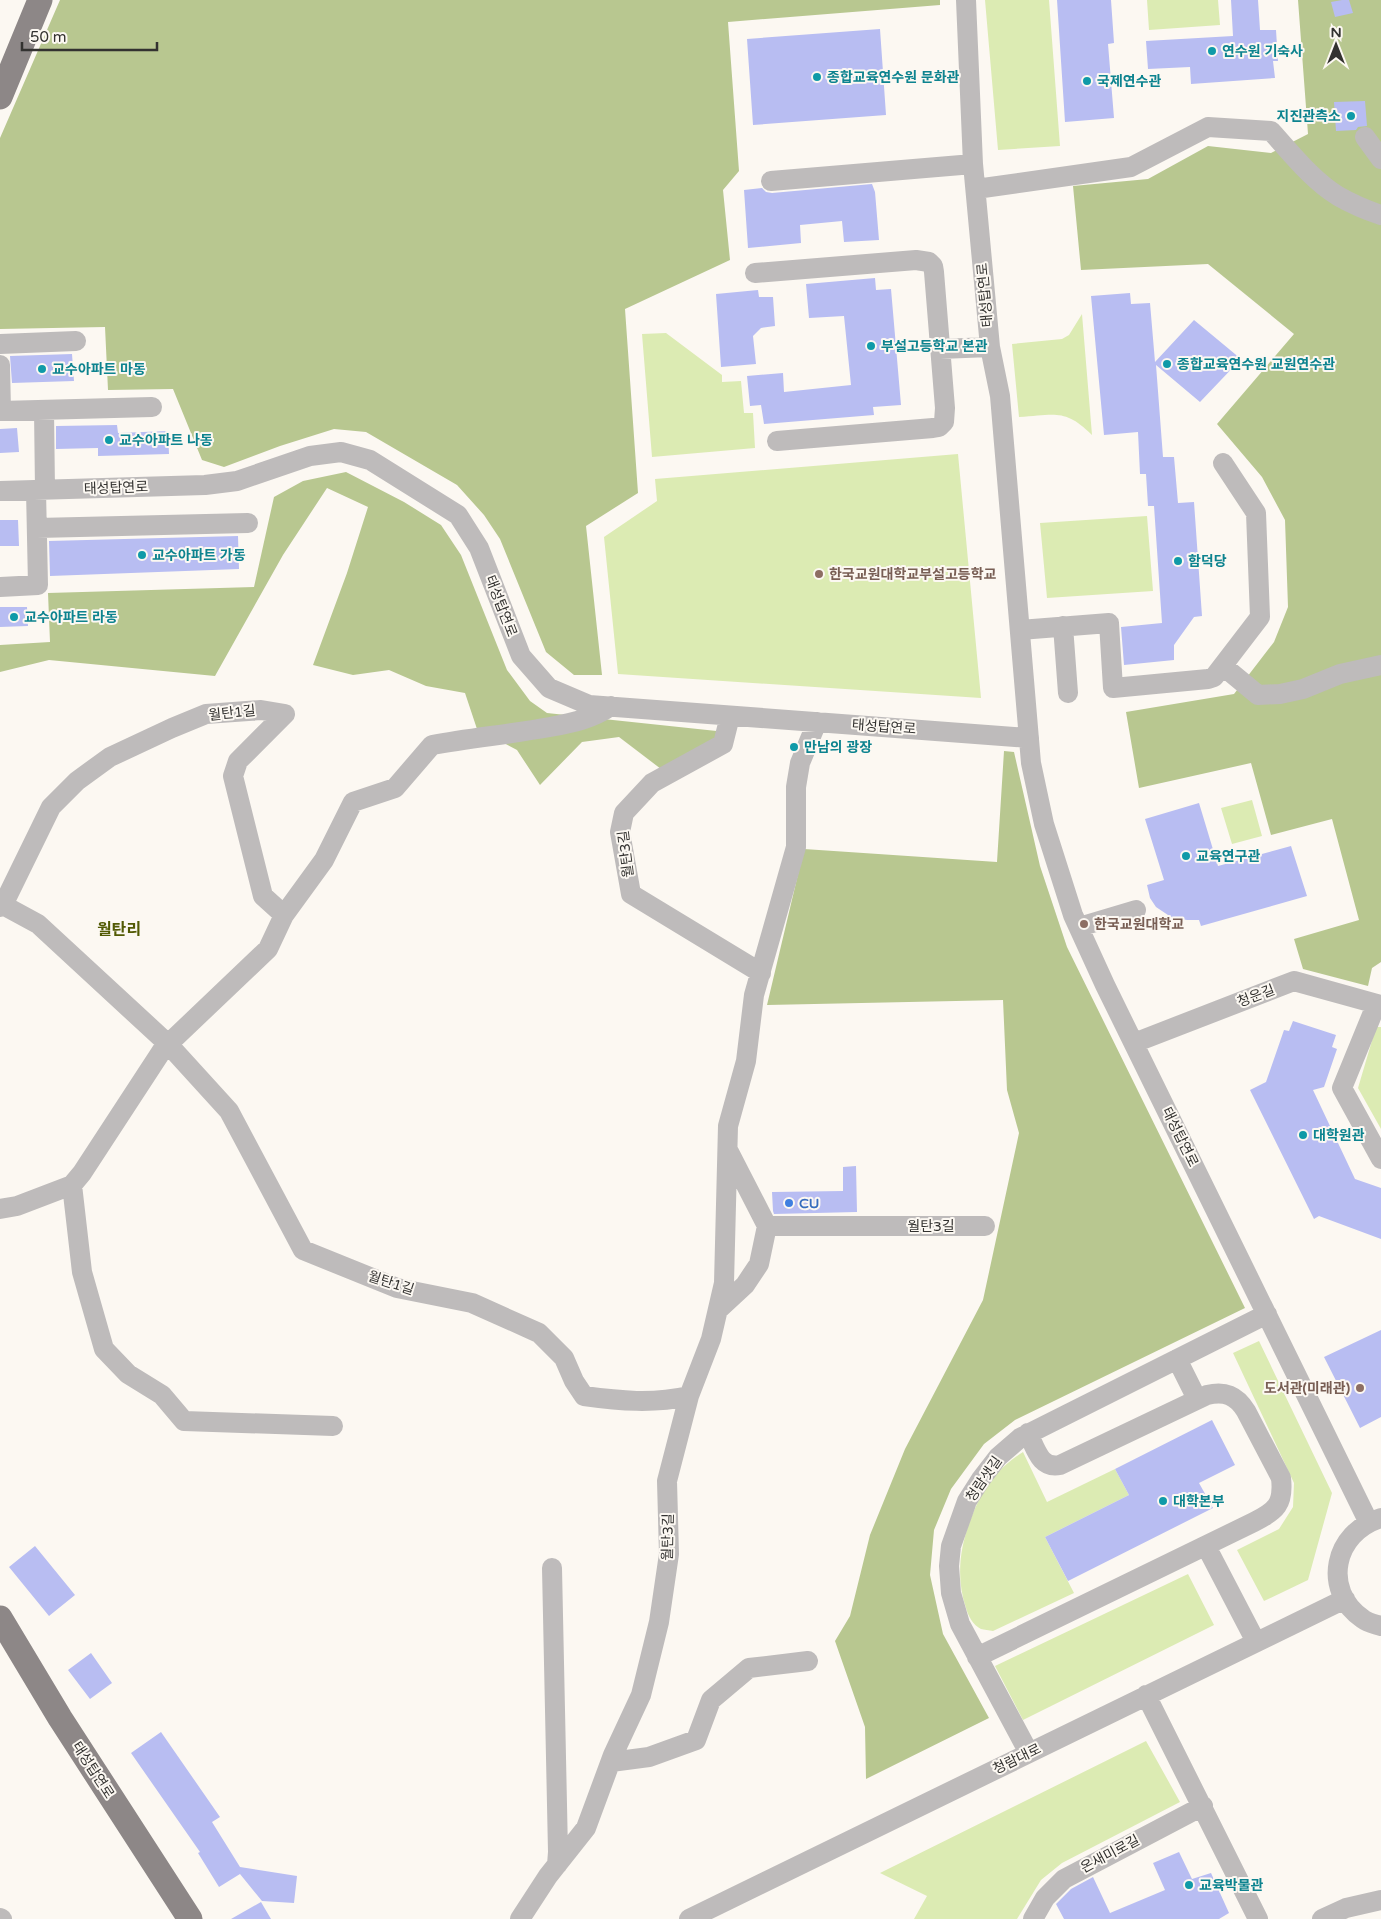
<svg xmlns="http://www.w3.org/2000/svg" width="1381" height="1919" font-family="'Varela Round','Noto Sans KR',sans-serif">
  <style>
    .green { fill: #dcebb3 }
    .forest { fill: #b8c790 }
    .building { fill: #b8bdf2 }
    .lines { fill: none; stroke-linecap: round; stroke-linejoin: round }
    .minor { stroke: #bebbbb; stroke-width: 20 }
    .major { stroke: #8d8787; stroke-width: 25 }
    .culture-dot { fill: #0f9aa8; stroke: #fcf8f2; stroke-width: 2 }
    .education-dot { fill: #8d6e63; stroke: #fcf8f2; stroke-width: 2 }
    .shop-dot { fill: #3f7fe0; stroke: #fcf8f2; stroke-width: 2 }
    .labels { text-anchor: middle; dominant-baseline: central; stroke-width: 4; stroke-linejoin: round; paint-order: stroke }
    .culture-label { font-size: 14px; font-weight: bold; fill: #0d838f; stroke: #fcf8f2; text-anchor: start }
    .street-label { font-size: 14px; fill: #333230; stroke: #fcf8f2 }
    .education-label { font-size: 14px; font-weight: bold; fill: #785e54; stroke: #fcf8f2; text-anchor: start }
    .shop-label { font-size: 14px; font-weight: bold; fill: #366cbe; stroke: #fcf8f2; text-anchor: start }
    .quarter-label { font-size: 16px; font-weight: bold; fill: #525a04; stroke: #fcf8f2 }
  </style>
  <rect width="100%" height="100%" fill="#fcf8f2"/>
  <path class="green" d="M985,0H1049L1060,146L998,150Z
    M1147,0H1218L1220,25L1149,30Z
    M1082,314L1092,435C1065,408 1055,415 1019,417L1012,344L1062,339L1069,335Z
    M666,333L722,375V382L741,381L744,413H753L755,448L652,457L642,334Z
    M958,454L981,698L618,674L604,537L657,501L655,479Z
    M1147,516L1153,591L1047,598L1040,523Z
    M1252,800L1262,836L1232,844L1221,808Z
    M1376,1027H1381V1129L1358,1088Z
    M1259,1341L1332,1493L1308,1580L1264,1601L1237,1550L1279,1529L1293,1507L1294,1483L1233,1353Z
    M1023,1452L1047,1502L1115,1469L1129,1495L1045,1537L1074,1593L993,1631C989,1630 984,1630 981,1629C973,1625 968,1616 966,1608C953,1570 963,1531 981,1496C989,1479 1007,1462 1023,1452Z
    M1188,1574L1214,1625L1023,1720L995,1666Z
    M1146,1741L1180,1802L1062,1863L1041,1880L1017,1919H914L927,1896L880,1873Z"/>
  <path class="forest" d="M60,0H940V5L728,22L739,171L723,190L730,260L625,309L638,493L586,526L602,675H574L546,652L500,539L484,515L457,485L366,432L334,429L280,446L224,467L202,460L173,389L108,390L105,327L0,329V138Z
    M1298,0H1381V962L1372,968L1368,986L1303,969L1294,939L1359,920L1332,819L1271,835L1251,763L1139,788L1126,712L1234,694L1274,642L1288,607L1285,520L1262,477L1217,424L1294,334L1208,264L1081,270L1073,186L1148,179L1208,146L1271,153L1308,134Z
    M346,472L404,502L441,525L461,555L507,670L530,701L547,713L726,732L661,769L619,737L582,742L540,785L517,750L477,729L465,693L426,686L389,670L353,675L313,665L347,573L368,507L327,488L283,555L215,676L49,660L0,672V645L50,642L48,593L254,587L274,497L303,481Z
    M1004,751L1014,752L1040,866L1067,947L1245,1308L1015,1420L984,1444L951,1489L934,1530L930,1575L943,1634L989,1718L866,1779L865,1727L835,1641L850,1616L870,1535L905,1449L983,1300L1019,1133L1007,1090L1003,1000L767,1005L804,849L997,862Z"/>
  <path class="building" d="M1057,0H1111L1114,43L1108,44L1114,118L1065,122Z
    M1231,0H1258L1260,30H1276L1278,61H1273L1275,78L1191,84L1190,67L1148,69L1146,41L1233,36Z
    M1342,0H1349L1353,13L1335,17L1331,2Z
    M880,29L886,115L753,125L747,39Z
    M1365,101L1367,126L1358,127L1356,130L1336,131L1334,102Z
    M872,184L875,192L879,240L844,242L842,221L800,225L801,243L748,248L744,190L762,188L766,192L772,193Z
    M875,278L876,290L891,289L901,405L873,407L874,415L764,424L761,405L750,406L747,376L783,373L784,392L851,385L844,316L809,318L806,284Z
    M758,290L759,297H773L775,326L761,328L753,336L756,364L721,367L716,294Z
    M1130,293L1131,304L1150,303L1155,362L1194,320L1241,359L1200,402L1156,365L1163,457H1174L1178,503L1194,502L1202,616L1194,617L1174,645V660L1124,665L1121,627L1162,623L1154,506H1148L1146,474H1140L1138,432L1104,435L1091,296Z
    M72,354L74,381L12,383L10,356Z
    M117,425L118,433L168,431L169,454L98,456V448L56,449V426Z
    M17,428L19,452L0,453V429Z
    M0,520H18L19,546H0Z
    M238,536L239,569L50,576L49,541Z
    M0,607H27L28,626L0,627Z
    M1199,803L1218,866L1291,846L1307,896L1201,926L1199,920H1187L1171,917L1156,907L1150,898L1147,885L1164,880L1145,819Z
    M1293,1021L1336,1035L1332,1047L1337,1049L1324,1087L1313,1090L1355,1179L1381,1188V1239L1319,1216L1314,1219L1250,1090L1266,1082L1284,1030L1289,1031Z
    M856,1166L857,1212L774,1214L773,1211L772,1192L843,1191V1167Z
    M1381,1330V1417L1360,1428L1324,1357Z
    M1212,1420L1235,1465L1199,1483L1213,1508L1068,1581L1045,1537L1129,1495L1115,1469Z
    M35,1546L75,1595L49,1616L9,1567Z
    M91,1653L112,1683L90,1699L68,1670Z
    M161,1732L220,1817L212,1822L240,1867L297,1876L294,1903L262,1901L240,1874L219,1887L198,1853L200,1852L131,1753Z
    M1179,1852L1192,1879L1211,1873L1229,1913L1219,1919H1064L1056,1904L1071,1889L1093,1877L1110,1913L1165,1890L1153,1863Z
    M261,1902L271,1919H231Z"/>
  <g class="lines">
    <path class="minor" d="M966,0L973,164L990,347L1000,396L1031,763L1044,824L1073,915L1105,985L1369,1523
      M1365,137L1381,159
      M771,181L973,164
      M976,189L1131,167L1208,127L1271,131C1291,153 1312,180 1338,196C1352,204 1366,210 1381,215
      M755,273L916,260L929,262L933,266L934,272L945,408L944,422L939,427L933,428L777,441
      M0,344L76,341
      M940,349L990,347
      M0,365L1,411
      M44,410L45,490
      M0,411L152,407
      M0,491L205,485L237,481L310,456L341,452L370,460L458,515L479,548L521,656L549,688L589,705L1029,738
      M37,528L248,523
      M0,587L38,585L36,490
      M1063,626L1068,693
      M1020,630L1109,623L1113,688L1208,679L1214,677L1260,617L1256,513L1223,463
      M1223,666L1258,695L1280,694L1303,689L1340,674L1381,665
      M730,716L723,744L652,783L624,813L620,832L631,894L761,973
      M3,905L38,924L168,1044L229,1111L303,1250L397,1288L472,1303L539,1333L564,1358L574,1381L584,1396C620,1401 653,1404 689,1396
      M0,907L3,905L51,807L77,781L110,757L172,728L206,714L261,710L285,714L238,761L233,776L263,896L284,915
      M1079,927L1136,910
      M1376,1005L1342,1088L1381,1159
      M1134,1043L1294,981L1381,1005
      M729,1152L767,1226
      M72,1185L82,1272L104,1349L128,1374L162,1395L184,1421L333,1426
      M0,1209L17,1206L72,1185L82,1173L163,1049L268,949L284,915L324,860L353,802L395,788L432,745C471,738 511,734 550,727C572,723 592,719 611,706
      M718,1310L745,1285L759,1264L767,1226H985
      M1177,1359L1197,1399
      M1381,1518C1334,1532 1321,1590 1363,1619C1368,1623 1375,1624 1381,1626
      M1206,1546L1256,1642
      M552,1568L558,1852L557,1865
      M977,1657L1254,1522C1276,1511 1284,1504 1281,1478L1246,1411C1236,1395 1225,1391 1207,1395L1060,1465C1040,1469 1036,1449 1028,1433
      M1146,1695L1258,1919
      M1029,1753L960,1624L951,1593L949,1566L951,1546L967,1501L981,1479L998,1457L1020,1438L1267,1314
      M611,1762L649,1757L696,1740L711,1700L749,1668L808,1661
      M0,1918L2,1919
      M520,1919L548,1876L586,1828L613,1755L641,1695L659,1622L669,1554L667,1481L689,1396L711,1339L724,1283L728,1126L746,1061L754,995L796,847V787L800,763L817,722
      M689,1919L1345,1599
      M1033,1919L1045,1898L1064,1879L1203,1806
      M1322,1919L1346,1908L1381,1900"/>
    <path class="major" d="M0,97L40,0
      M0,1618L60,1718L190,1919"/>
  </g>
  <g class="culture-dot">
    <circle cx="1212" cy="51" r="5"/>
    <circle cx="817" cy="77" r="5"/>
    <circle cx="1087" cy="81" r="5"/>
    <circle cx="1351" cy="116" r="5"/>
    <circle cx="871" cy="346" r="5"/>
    <circle cx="1167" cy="364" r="5"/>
    <circle cx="42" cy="369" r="5"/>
    <circle cx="109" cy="440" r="5"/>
    <circle cx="142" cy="555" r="5"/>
    <circle cx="1178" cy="561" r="5"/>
    <circle cx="14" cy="617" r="5"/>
    <circle cx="794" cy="747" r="5"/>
    <circle cx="1186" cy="856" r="5"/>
    <circle cx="1303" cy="1135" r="5"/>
    <circle cx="1163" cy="1501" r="5"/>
    <circle cx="1189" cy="1885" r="5"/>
  </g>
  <g class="education-dot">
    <circle cx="819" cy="574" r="5"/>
    <circle cx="1084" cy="924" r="5"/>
    <circle cx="1360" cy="1388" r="5"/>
  </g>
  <circle class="shop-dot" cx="789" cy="1203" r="5"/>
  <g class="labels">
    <g class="culture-label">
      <text x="1222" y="51">연수원 기숙사</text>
      <text x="827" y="77">종합교육연수원 문화관</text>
      <text x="1097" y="81">국제연수관</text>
      <text x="1341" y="116" text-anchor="end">지진관측소</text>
      <text x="881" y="346">부설고등학교 본관</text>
      <text x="1177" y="364">종합교육연수원 교원연수관</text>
      <text x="52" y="369">교수아파트 마동</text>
      <text x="119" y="440">교수아파트 나동</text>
      <text x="152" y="555">교수아파트 가동</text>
      <text x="1188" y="561">함덕당</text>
      <text x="24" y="617">교수아파트 라동</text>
      <text x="804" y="747">만남의 광장</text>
      <text x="1196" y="856">교육연구관</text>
      <text x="1313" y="1135">대학원관</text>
      <text x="1173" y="1501">대학본부</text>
      <text x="1199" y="1885">교육박물관</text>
    </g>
    <g class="street-label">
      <text transform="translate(985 295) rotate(-95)">태성탑연로</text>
      <text transform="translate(116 488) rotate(-2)">태성탑연로</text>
      <text transform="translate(501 606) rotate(69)">태성탑연로</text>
      <text transform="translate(232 713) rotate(-6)">월탄1길</text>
      <text transform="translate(884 727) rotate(4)">태성탑연로</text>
      <text transform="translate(626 854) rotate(-97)">월탄3길</text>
      <text transform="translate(1256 996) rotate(-21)">청운길</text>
      <text transform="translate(1180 1137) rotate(64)">태성탑연로</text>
      <text x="931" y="1226">월탄3길</text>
      <text transform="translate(391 1283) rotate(18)">월탄1길</text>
      <text transform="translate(984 1479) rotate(-55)">청람샛길</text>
      <text transform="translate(668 1537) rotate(-89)">월탄3길</text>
      <text transform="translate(1017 1759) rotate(-26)">청람대로</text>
      <text transform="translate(93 1770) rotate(57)">태성탑연로</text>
      <text transform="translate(1110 1854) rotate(-28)">온새미로길</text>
    </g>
    <g class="education-label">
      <text x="829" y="574">한국교원대학교부설고등학교</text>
      <text x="1094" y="924">한국교원대학교</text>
      <text x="1350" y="1388" text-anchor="end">도서관(미래관)</text>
    </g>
    <g class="shop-label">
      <text x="799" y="1203">CU</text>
    </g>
    <g class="quarter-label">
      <text x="119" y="930">월탄리</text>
    </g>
  </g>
  <g transform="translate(1336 45)" stroke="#fcf8f2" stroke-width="4" paint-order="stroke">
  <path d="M0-4L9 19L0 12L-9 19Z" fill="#333230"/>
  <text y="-8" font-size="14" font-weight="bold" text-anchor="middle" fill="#333230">N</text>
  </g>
  <path d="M22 42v8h135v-8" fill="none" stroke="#333230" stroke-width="2.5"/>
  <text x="30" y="42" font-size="15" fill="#333230" stroke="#fcf8f2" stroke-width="4" paint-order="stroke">50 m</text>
</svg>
